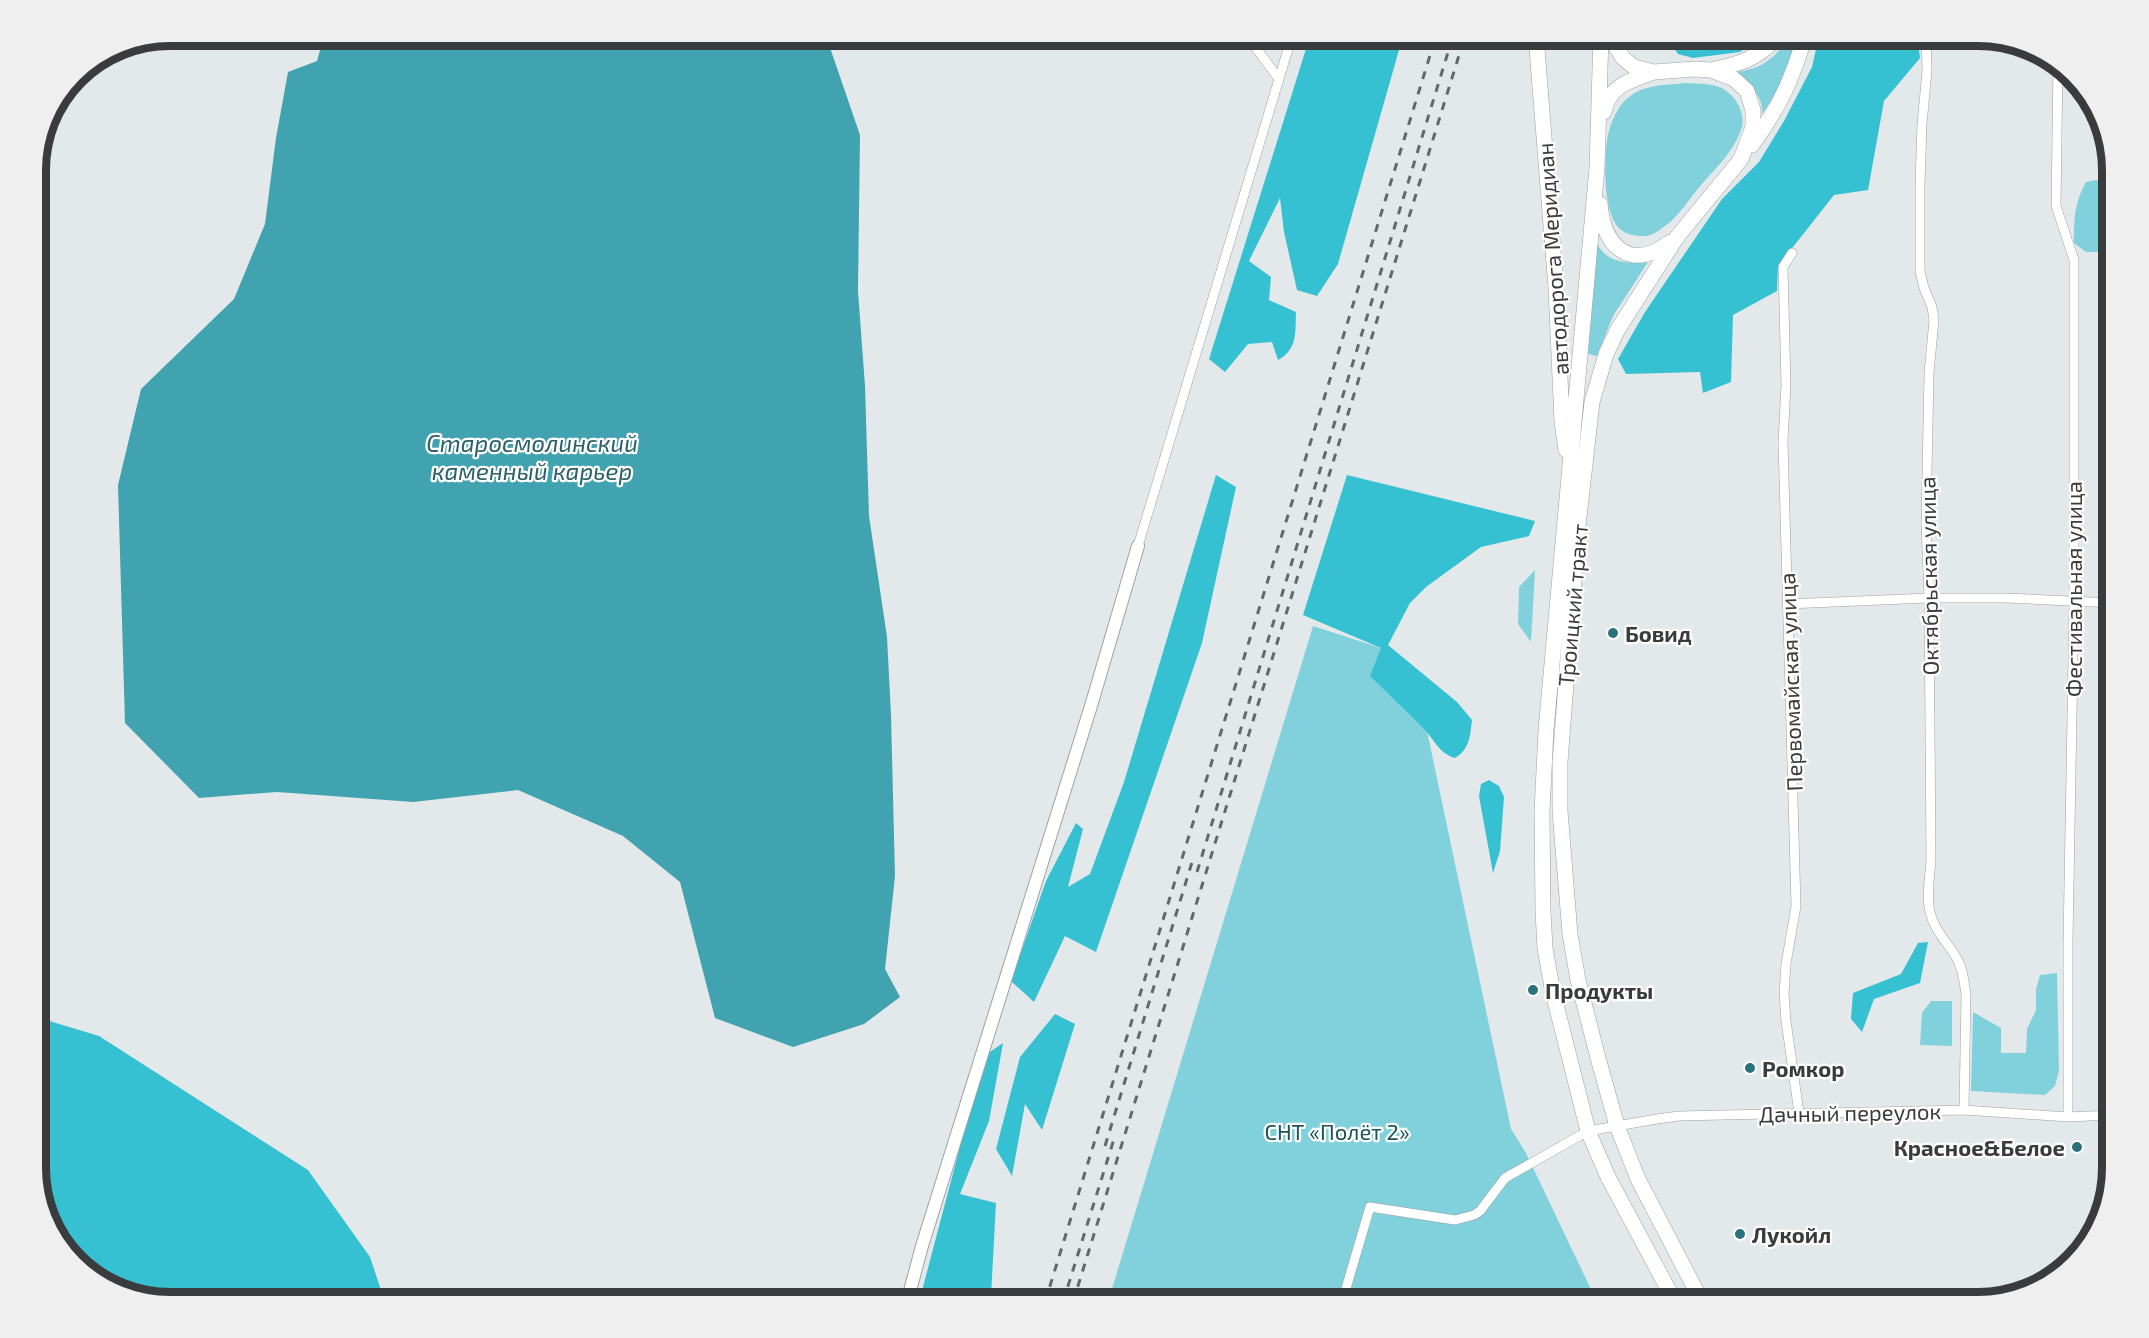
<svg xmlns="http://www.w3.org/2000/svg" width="2149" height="1338" font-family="'Exo 2',sans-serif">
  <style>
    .green { fill: #80d1dc }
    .forest { fill: #35c1d1 }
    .water { fill: #40a3af }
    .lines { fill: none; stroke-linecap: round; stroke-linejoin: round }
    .minor-casing { stroke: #9ca1a2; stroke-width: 10 }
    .tertiary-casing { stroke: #9ca1a2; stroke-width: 14 }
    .primary-casing { stroke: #9ca1a2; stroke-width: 16 }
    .minor { stroke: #fff; stroke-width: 9 }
    .tertiary { stroke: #fff; stroke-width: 12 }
    .primary { stroke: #fff; stroke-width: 15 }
    .rail { stroke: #656869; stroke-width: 3; stroke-dasharray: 8 8; stroke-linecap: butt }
    .poi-dot { fill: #2a737c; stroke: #fff; stroke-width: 2 }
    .labels { text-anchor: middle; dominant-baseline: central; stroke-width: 4.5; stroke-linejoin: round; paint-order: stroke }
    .street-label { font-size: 22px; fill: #393b3c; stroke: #fff }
    .poi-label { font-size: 22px; font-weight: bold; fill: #393b3c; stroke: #fff; text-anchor: start }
    .park-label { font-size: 22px; fill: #1c545b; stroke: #fff }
    .water-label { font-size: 24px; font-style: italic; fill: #2a6168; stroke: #fff }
    .rim { fill: none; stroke: #393b3c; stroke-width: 8 }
  </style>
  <rect width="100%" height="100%" fill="#e3e9ea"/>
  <path class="green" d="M1790,36H1797L1783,84L1762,114C1764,95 1748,84 1736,72C1763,69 1775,58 1790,36Z
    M1686,83C1697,84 1712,83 1722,88C1736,96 1747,114 1741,130C1734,151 1715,169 1701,185C1690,198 1679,216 1665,226C1657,232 1651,237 1641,236C1633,236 1626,234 1620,229C1603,214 1604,162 1607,141C1609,126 1617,106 1629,97C1645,84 1667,85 1686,83Z
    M2096,180L2113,183V252H2086L2074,243C2074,219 2074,204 2086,182Z
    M1596,241C1598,245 1601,251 1605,254C1616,263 1634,264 1648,262L1613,316L1597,356L1588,354Z
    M1535,570L1531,642L1518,624L1519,587Z
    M1313,626L1384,649L1427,731L1511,1129L1526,1153L1597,1302H1108Z
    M2101,949H2113V1100L2108,1101Z
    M2057,973L2059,1071L2055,1086L2045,1095L1971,1091L1973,1012L2001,1028V1053H2026L2027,1029L2036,1010V989L2040,975Z
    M1931,1001H1952V1046L1920,1045L1922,1013Z"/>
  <path class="forest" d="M1310,36H1403L1338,264L1317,296L1297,290L1284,232L1280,198L1249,261L1271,277L1269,300L1296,312C1295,333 1298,349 1278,360L1272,342L1248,344L1225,372L1209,359Z
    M1620,36H1764L1740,52L1693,58L1678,54L1668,39L1638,47L1624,44Z
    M1819,36H1917L1920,58L1884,101L1868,190L1834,195L1778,266L1777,291L1733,315L1731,382L1703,393L1700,372L1626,374L1618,359L1645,312L1722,199L1759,162L1784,121L1812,67Z
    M1216,475L1236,487L1202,643L1096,952L1065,936L1034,1002L1011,981L1046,881L1076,823L1083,829L1068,887L1090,874L1124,782Z
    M1347,475L1535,521L1529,536L1481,547L1426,587L1410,603L1388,645L1457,702L1472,720C1470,736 1470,749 1455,758C1440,754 1435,741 1425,730C1407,711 1388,694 1370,676L1381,648L1303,615Z
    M1489,780L1499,786L1504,797L1500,851L1493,873L1479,796L1481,784Z
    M1928,942L1920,983L1874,999L1862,1032L1851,1019L1853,993L1901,974L1918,943Z
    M1055,1014L1075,1024L1042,1130L1025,1104L1012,1176L996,1149L1020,1057Z
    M36,1017L99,1036L308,1170L370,1257L385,1302H171L96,1279L54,1235L36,1175Z
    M1003,1043L989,1121L960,1194L996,1203L991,1296L989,1302H919L984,1056Z"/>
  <path class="water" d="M324,36H826L860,135L858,291L865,386L869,516L887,637L891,715L895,876L885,969L900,997L864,1024L793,1047L715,1018L680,882L623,836L518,790L413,802L277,792L199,798L125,723L118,485L141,389L234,299L265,224L276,138L288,72L317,61Z"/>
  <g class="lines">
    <g class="minor-casing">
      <path id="minor" d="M1247,36L1279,79
        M1926,36L1927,71L1922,124L1920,184V271L1924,288L1932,307L1934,320L1929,373L1926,525L1929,598L1931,860C1930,876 1926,896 1930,912C1934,930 1947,942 1956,957C1963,968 1964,982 1966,994L1964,1110
        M2058,64L2056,206L2074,260V602L2068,942V1117
        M1792,253L1783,267L1786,385L1783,442L1796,906L1786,964L1784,993L1786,1021L1799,1113
        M1138,546L1292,36
        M1787,604L1929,598H2007L2113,603
        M2112,941H2113
        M1342,1302L1370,1207L1455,1220L1474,1215L1480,1211L1505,1178L1588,1131L1657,1119L1679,1116L1964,1110L2068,1117L2113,1115"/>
    </g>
    <g class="tertiary-casing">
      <path id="tertiary" d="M907,1302L922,1246L1091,706L1138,546"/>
    </g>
    <g class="primary-casing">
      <path id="primary" d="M1536,36L1556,288L1562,422L1566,450
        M1601,36L1597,168L1546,730L1542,811L1543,911L1545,948L1553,993L1588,1131L1608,1177L1675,1302
        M1609,36L1623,58L1634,67L1654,72L1694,69L1711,70L1734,79L1747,91L1753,110V127L1741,159L1677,237L1618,329L1606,354L1592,402L1578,526L1560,762V811L1570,934L1578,980L1598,1058L1617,1126L1638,1179L1702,1302
        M1711,70C1740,64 1758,59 1778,36
        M1604,112C1610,84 1630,81 1654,72
        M1752,145C1779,108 1792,80 1805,36
        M1600,204C1604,248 1631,272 1670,242"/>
    </g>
    <use href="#minor" class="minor"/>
    <use href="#tertiary" class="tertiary"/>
    <use href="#primary" class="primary"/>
    <path class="rail" d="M1197,872L1453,36
      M1105,1146L1193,859
      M1045,1302L1436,36
      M1063,1302L1114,1139
      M1073,1302L1465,36"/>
  </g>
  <g class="poi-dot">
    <circle cx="1613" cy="633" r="6"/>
    <circle cx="1533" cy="990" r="6"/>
    <circle cx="1750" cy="1068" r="6"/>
    <circle cx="2077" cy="1147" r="6"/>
    <circle cx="1740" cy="1234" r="6"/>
  </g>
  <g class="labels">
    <g class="street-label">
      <text transform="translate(1552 259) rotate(-94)">автодорога Меридиан</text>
      <text transform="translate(1928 576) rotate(-91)">Октябрьская улица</text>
      <text transform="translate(2073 589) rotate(-90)">Фестивальная улица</text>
      <text transform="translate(1572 605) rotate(-85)">Троицкий тракт</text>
      <text transform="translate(1790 682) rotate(-92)">Первомайская улица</text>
      <text transform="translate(1850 1112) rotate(-1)">Дачный переулок</text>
    </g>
    <g class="poi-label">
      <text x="1625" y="633">Бовид</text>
      <text x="1545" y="990">Продукты</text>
      <text x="1762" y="1068">Ромкор</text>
      <text x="2065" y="1147" text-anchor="end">Красное&amp;Белое</text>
      <text x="1752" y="1234">Лукойл</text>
    </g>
    <g class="park-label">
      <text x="1337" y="1131">СНТ «Полёт 2»</text>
    </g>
    <g class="water-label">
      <text x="532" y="442">Старосмолинский<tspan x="532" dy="28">каменный карьер</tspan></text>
    </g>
  </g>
  <path d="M0 0H2149V1338H0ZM170 46H1978A124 124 0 0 1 2102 170V1168A124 124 0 0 1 1978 1292H170A124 124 0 0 1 46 1168V170A124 124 0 0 1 170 46Z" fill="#efefef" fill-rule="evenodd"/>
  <path class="rim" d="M170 46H1978A124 124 0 0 1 2102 170V1168A124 124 0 0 1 1978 1292H170A124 124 0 0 1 46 1168V170A124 124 0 0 1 170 46Z"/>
</svg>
